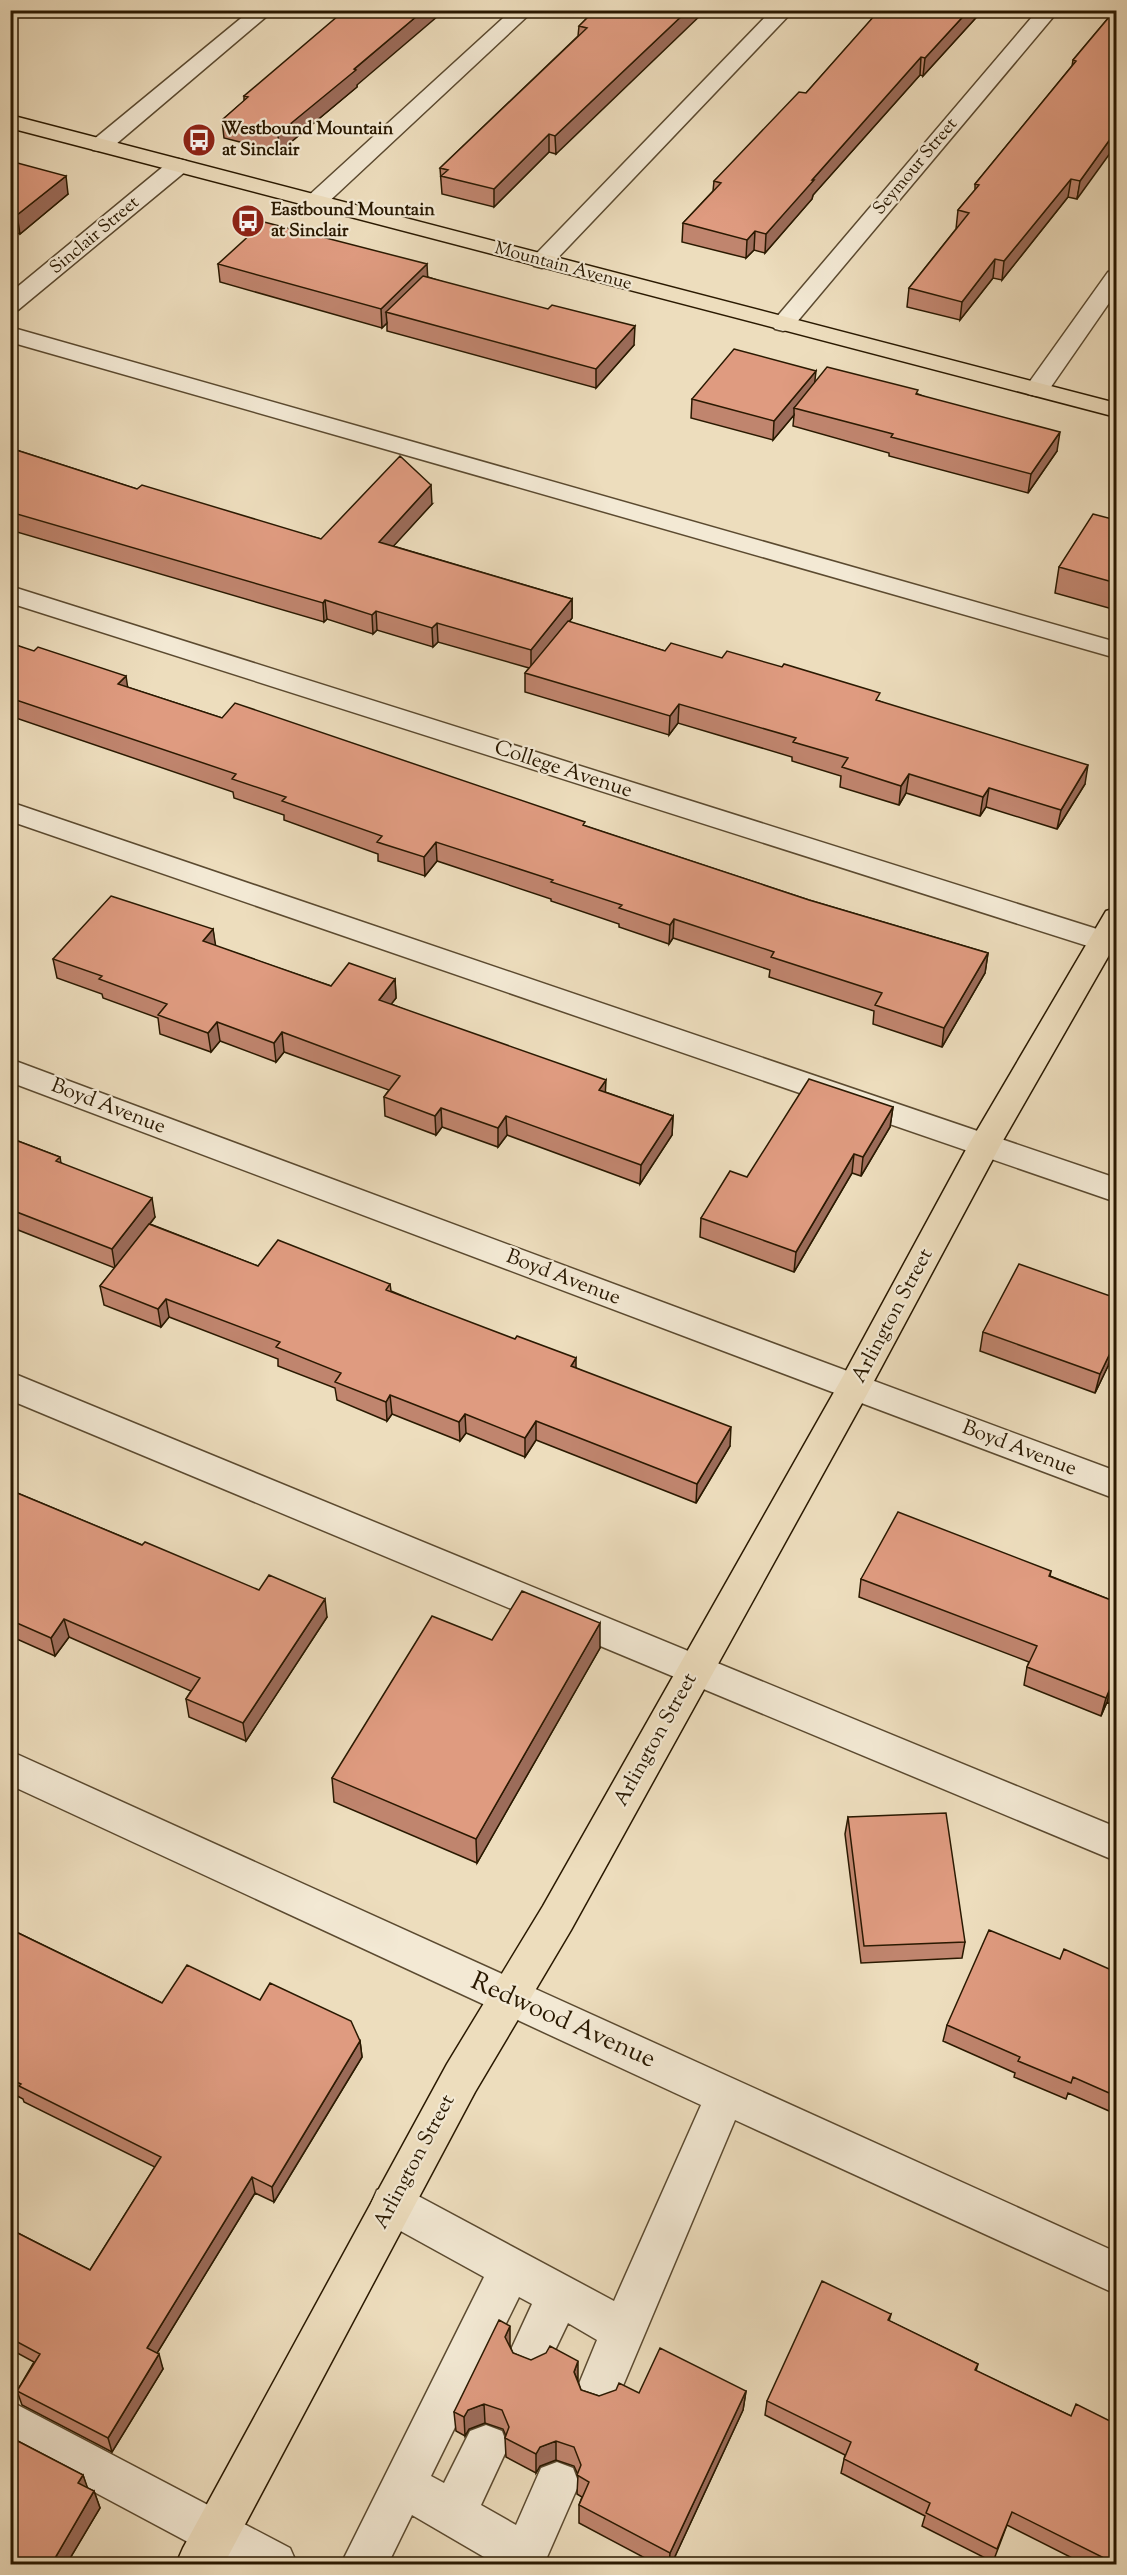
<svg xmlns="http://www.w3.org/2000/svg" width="1127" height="2575" font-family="'Sorts Mill Goudy',serif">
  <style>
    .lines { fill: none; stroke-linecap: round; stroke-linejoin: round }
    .minor-casing { stroke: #5b4a30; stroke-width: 3 }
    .major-casing { stroke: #2a1901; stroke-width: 3 }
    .minor { fill: #f3e9d4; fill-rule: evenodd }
    .major { fill: #edddbd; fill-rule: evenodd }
    .wall { fill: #c0856e; stroke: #2a1901; stroke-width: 1.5 }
    .shaded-wall { fill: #9c6c5a; stroke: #2a1901; stroke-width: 1.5 }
    .building { fill: #df9b80; stroke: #2a1901; stroke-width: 1.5 }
    .labels { text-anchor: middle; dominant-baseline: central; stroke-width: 4.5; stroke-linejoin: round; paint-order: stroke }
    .far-poi-label { font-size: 18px; font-weight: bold; fill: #2a1901; stroke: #f3e9d4; text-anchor: start }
    .far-street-label { font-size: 18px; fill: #2a1901; stroke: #f3e9d4 }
    .street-label { font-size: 21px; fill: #2a1901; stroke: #f3e9d4 }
    .near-street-label { font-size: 26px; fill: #2a1901; stroke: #f3e9d4 }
  </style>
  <rect width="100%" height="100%" fill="#edddbd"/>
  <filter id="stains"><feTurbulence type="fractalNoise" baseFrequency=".00333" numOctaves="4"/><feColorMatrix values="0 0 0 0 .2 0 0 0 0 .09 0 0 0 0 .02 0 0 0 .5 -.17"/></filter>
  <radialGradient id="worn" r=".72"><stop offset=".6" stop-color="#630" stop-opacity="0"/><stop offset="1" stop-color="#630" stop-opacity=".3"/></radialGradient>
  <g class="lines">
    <g class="minor-casing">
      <path id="minor" d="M251,10H274L109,150L101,151L93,150L90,145L93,140Z
        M512,10H534L323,207L315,209L307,207L304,202L307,197Z
        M772,10H794L550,266L542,268L534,266L531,261L534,256Z
        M1038,10H1059L791,329L783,331L775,329L771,324L775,319Z
        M178,159L186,161L189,166L186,171L18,310L10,312V293L170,161Z
        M1116,270V293L1046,394L1037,396L1028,394L1025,389L1028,384L1108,272Z
        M10,327L1116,642V658L10,342Z
        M10,586L1116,935V955L10,603Z
        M10,802L1116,1178V1202L10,821Z
        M10,1059L1116,1471V1499L10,1082Z
        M10,1372L1116,1827V1861L10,1400Z
        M10,1751L1116,2252V2294L735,2120L614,2407L598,2413L582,2407L576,2391L597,2340L568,2323L545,2371L530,2378L515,2371L508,2356L532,2304L519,2297L431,2476L444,2483L470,2431L486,2425L502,2431L508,2447L481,2505L516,2525L541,2468L557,2462L573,2468L579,2484L544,2564H496L412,2515L388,2564H341L484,2277L377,2218L371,2204L377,2190L392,2184L407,2190L614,2301L701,2105L10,1785Z
        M10,2401L290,2548L297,2564H229L10,2447Z"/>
    </g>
    <g class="major-casing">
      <path id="major" d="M10,115L1116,403V417L10,128Z
        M1116,908V943L1001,1144L866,1396L571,1930L475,2092L224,2564H176L183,2548L447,2064L543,1906L842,1378L969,1144L1106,911Z"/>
    </g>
    <use href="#minor" class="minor"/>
    <use href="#major" class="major"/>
  </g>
  <path class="wall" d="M595,10L556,154L549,152L494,207L442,194L440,168L578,36L579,26Z
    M983,10L923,76L920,75L813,195L812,199L765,253L754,250L746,258L682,242L683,223L713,191L714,181L806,93L873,18V15Z
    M1115,10L1077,199L1068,197L1002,280L993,278L960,320L907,307L909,288L956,229L958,210L975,190V184L1072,66L1073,60Z
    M357,85V87L279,152L224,138L222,120L244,101V96Z
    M10,161L68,194L20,234L10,231Z
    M218,264L428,277L634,345L596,388L387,331V323L382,328L220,282Z
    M815,382L918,394L1057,451L1028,493L889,456V453L793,426L794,415L773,440L691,418L692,399Z
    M10,448L137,489L321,539L432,504L393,546L572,599V618L569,622L665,651L722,658L879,701L1085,784L1057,829L986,807L980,816L906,793L899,805L840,787L841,776L792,761V757L678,723L669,735L525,692V673L529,668L438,642L433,647L377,630L373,634L327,619L324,622L10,530Z
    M1116,520V610L1055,593L1059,567Z
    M10,643L127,687L222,718L585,826L809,900L988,953L985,973L942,1047L873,1024L874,1011L769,977L770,970L673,938L669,944L619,927V924L551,901V899L437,861L425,876L378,861V854L284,820V815L234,798L233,792L10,716Z
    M213,929L215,946L331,986L395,979L396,998L391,1004L605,1092L673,1116L672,1135L640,1184L507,1135L498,1147L442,1127L436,1135L385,1116L384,1097L389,1090L284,1052L276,1062L220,1041L211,1052L160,1034L158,1018L103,998L102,994L57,978L53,959Z
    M893,1107L890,1127L861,1176L852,1173L794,1272L700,1237L701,1218L747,1177Z
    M10,1138L60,1157L61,1163L155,1217L150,1224L258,1266L390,1284L391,1291L576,1368L730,1446L696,1503L536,1440L525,1457L466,1433L460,1441L392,1414L387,1421L337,1400L335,1388L278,1366V1359L169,1317L161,1327L104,1305L100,1286L115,1268L18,1230L10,1239Z
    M1116,1298V1369L1108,1366L1095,1393L980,1351L983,1332Z
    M10,1490L142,1545L327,1617L246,1741L189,1717L186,1699L191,1691L69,1637L55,1656L10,1636Z
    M1051,1571L1050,1576L1116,1602V1706L1107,1702L1101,1716L1024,1685L1027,1667L1029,1662L859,1597L861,1579Z
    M492,1640L600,1648L477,1863L334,1802L332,1778Z
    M848,1817L965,1942L962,1958L861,1963L845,1834Z
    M10,1929L162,2003L260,2000L360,2041L362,2057L274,2202L255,2193L157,2353L163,2369L112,2452L22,2405L17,2391L34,2362L10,2349V2229L90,2270L155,2167L24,2102L23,2099L10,2092Z
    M1060,1959L1116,1972V2114L1068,2093L1066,2099L1014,2077L1015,2073L943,2041L947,2025Z
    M891,2314L889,2321L978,2364L976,2371L1071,2416L1116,2424V2565H1086L1007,2525L993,2562L922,2526L925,2516L841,2473L845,2455L765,2415L767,2401Z
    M510,2346L513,2353L578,2381L581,2390L599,2396L639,2393L746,2391L743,2410L671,2565H658L579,2523V2505L582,2497L577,2494L578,2475L574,2466L556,2460L540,2466L536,2473L506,2457L505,2438L506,2436L503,2429L485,2423L469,2429L465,2436L456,2431L454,2412Z
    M10,2437L83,2475L87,2488L94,2491L100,2508L66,2565H10Z"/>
  <path class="shaded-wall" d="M424,10H445L357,85V87L279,152L278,134Z
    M688,10H706L556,154L555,136Z
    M969,10H983L923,76L925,58Z
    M921,57L920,75L813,195L812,199L765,253L766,234L812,180Z
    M1116,131V145L1077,199L1080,181Z
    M549,134V152L494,207V189Z
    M66,176L68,194L20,234L17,215Z
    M1071,179L1068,197L1002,280L1004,261Z
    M755,231L754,250L746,258L747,240Z
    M995,259L993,278L960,320L962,302Z
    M427,264L428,283L386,312L387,323L382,328L381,309Z
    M635,326L634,345L596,388V369Z
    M816,371L814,389L794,408V415L773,440L774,421Z
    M1060,432L1057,451L1028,493L1031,474Z
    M431,485L432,504L380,561L379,542Z
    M572,599V618L531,669V650Z
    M325,600L327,619L324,622L323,603Z
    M376,611L377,630L373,634L372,615Z
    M437,623L438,642L433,647L432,628Z
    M126,676L129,696L118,684Z
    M679,704L678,723L669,735L670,716Z
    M1088,765L1085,784L1057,829L1061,810Z
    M909,774L906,793L899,805L901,786Z
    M989,788L986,807L980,816L983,797Z
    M436,842L437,861L425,876L424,857Z
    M12,876L16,896L10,902V878Z
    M674,919L673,938L669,944L670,925Z
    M213,929L216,948L203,941Z
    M988,953L985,973L942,1047L944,1028Z
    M395,979L396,998L380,1019L379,1000Z
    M217,1022L220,1041L211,1052L208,1033Z
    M282,1032L284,1052L276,1062L274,1043Z
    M606,1080L605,1099L599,1090Z
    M893,1107L890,1127L861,1176L863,1157Z
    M441,1108L442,1127L436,1135L435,1116Z
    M506,1116L507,1135L498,1147V1128Z
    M673,1116L672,1135L640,1184L641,1165Z
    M854,1154L852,1173L794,1272L796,1252Z
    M152,1198L155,1217L115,1268L112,1249Z
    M14,1211L18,1230L10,1239V1215Z
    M166,1299L169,1317L161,1327L158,1309Z
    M1113,1347L1108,1366L1095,1393L1100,1374Z
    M576,1358V1377L571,1366Z
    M390,1395L392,1414L387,1421L386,1402Z
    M465,1414L466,1433L460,1441L459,1422Z
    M536,1421V1440L525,1457V1438Z
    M731,1427L730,1446L696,1503L697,1484Z
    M325,1599L327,1617L246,1741L243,1723Z
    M64,1619L69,1637L55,1656L51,1638Z
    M600,1623V1648L477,1863L476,1839Z
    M1112,1684L1107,1702L1101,1716L1106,1698Z
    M360,2041L362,2057L274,2202L272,2187Z
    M252,2177L255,2193L151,2363L147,2348Z
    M510,2326V2346L506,2357L505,2337Z
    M159,2354L163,2369L112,2452L108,2438Z
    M578,2361V2381L574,2372Z
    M746,2391L743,2410L671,2565H669L670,2553Z
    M484,2404L485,2423L469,2429L465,2436L464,2417L468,2410Z
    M556,2441V2460L540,2466L536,2473V2454L540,2447Z
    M83,2475L89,2492L78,2483Z
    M94,2491L100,2508L66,2565H51Z"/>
  <path class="building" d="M345,10H424L354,69L356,70L278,134L222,120L248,97L244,96Z
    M595,10H688L555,136L549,134L494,189L441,176L448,170L440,168L587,28L579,26Z
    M877,10H969L925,58L921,57L812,180H814L766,234L755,231L747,240L683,223L721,183L714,181L799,92L806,93L875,15H873Z
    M1115,10H1116V131L1080,181L1071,179L1004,261L995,259L962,302L909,288L969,213L958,210L979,185L975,184L1076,61L1073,60Z
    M10,161L66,176L17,215L10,214Z
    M264,222L427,264L381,309L218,264Z
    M423,276L548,309L552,305L635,326L596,369L386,312Z
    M734,349L816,371L774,421L692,399Z
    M827,367L918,390L916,394L1060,432L1031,474L891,437L893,434L794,408Z
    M10,448L137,489L142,485L321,539L400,456L431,485L379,542L572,599L531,650L437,623L432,628L376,611L372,615L325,600L323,603L10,512Z
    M1093,514L1116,520V583L1059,567Z
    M568,621L665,651L671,643L722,658L727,651L782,667L784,664L880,693L876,700L1088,765L1061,810L989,788L983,797L909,774L901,786L842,767L848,758L793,742L796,738L679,704L670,716L525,673Z
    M10,643L34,651L38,647L126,676L118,684L222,718L235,703L585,822L583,825L809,900L988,953L944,1028L875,1005L882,993L771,957L774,952L674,919L670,925L619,908L622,905L551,882L553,880L436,842L424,857L377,842L382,836L282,801L286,797L232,779L236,774L10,698Z
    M111,896L213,929L203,941L331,986L349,963L395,979L379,1000L606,1080L599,1090L673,1116L641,1165L506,1116L498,1128L441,1108L435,1116L384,1097L400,1076L282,1032L274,1043L217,1022L208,1033L158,1015L167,1004L99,979L102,976L53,959Z
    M809,1079L893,1107L863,1157L854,1154L796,1252L701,1218L730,1171L747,1177Z
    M10,1138L60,1157L56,1161L152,1198L112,1249L14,1211L10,1215Z
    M149,1224L258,1266L278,1240L390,1284L386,1290L515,1339L517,1336L576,1358L571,1366L731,1427L697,1484L536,1421L525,1438L465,1414L459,1422L390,1395L386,1402L335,1382L341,1373L276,1347L280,1342L166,1299L158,1309L100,1286Z
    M1019,1264L1116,1298V1349L1113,1347L1100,1374L983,1332Z
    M10,1490L142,1545L145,1542L259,1590L269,1575L325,1599L243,1723L186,1699L200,1678L64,1619L51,1638L10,1620Z
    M898,1512L1051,1571L1049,1576L1116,1602V1686L1112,1684L1106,1698L1027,1667L1037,1646L861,1579Z
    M522,1591L600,1623L476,1839L332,1778L432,1616L492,1640Z
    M946,1813L965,1942L864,1946L848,1817Z
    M10,1929L162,2003L187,1965L260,2000L270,1983L351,2021L360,2041L272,2187L252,2177L147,2348L159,2354L108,2438L17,2391L40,2354L10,2338V2229L90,2270L161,2157L19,2086L21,2084L10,2079Z
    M989,1930L1060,1959L1064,1949L1116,1972V2096L1073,2077L1071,2083L1018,2061L1020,2057L947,2025Z
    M822,2281L891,2314L888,2320L978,2364L975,2370L1071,2416L1076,2404L1116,2424V2564L1012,2512L997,2549L926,2513L930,2503L844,2459L851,2442L767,2401Z
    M499,2320L510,2326L505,2337L513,2353L531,2360L546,2353L550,2346L578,2361L574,2372L581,2390L599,2396L616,2390L619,2383L639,2393L660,2348L746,2391L670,2553L579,2505L589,2482L577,2475L581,2465L574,2447L556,2441L540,2447L536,2454L505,2438L509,2427L502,2410L484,2404L468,2410L464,2417L454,2412Z
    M10,2437L83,2475L78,2483L94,2491L51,2565H19L10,2560Z"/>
  <defs>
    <g id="bus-disc" transform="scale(1.725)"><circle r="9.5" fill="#8f2418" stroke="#f3e9d4"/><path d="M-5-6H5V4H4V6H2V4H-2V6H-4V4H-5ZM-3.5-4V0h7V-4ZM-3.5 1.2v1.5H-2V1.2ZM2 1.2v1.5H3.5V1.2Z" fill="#fff"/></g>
  </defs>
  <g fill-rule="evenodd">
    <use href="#bus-disc" x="199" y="140"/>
    <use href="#bus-disc" x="248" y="221"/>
  </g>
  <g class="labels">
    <g class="far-poi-label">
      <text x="222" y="130">Westbound Mountain<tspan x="222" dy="21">at Sinclair</tspan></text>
      <text x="271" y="211">Eastbound Mountain<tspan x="271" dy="21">at Sinclair</tspan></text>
    </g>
    <g class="far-street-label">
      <text transform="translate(916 167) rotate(-50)">Seymour Street</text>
      <text transform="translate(95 236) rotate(-40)">Sinclair Street</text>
      <text transform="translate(563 267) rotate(15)">Mountain Avenue</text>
    </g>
    <g class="street-label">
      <text transform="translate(563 770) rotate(18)">College Avenue</text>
      <text transform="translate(108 1107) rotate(21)">Boyd Avenue</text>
      <text transform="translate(563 1278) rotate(21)">Boyd Avenue</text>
      <text transform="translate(893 1316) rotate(-62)">Arlington Street</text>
      <text transform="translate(1019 1449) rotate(21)">Boyd Avenue</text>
      <text transform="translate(656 1740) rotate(-61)">Arlington Street</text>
      <text transform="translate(415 2162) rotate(-62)">Arlington Street</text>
    </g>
    <g class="near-street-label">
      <text transform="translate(563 2021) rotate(24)">Redwood Avenue</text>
    </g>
  </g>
  <rect width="1127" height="2575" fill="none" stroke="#edddbd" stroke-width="36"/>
  <rect x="12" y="12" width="1103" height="2551" fill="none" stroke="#2a1901" stroke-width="3"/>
  <rect x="18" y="18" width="1091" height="2539" fill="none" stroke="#2a1901" stroke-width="1.5"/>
  <rect width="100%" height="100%" filter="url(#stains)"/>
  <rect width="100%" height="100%" fill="url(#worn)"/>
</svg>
